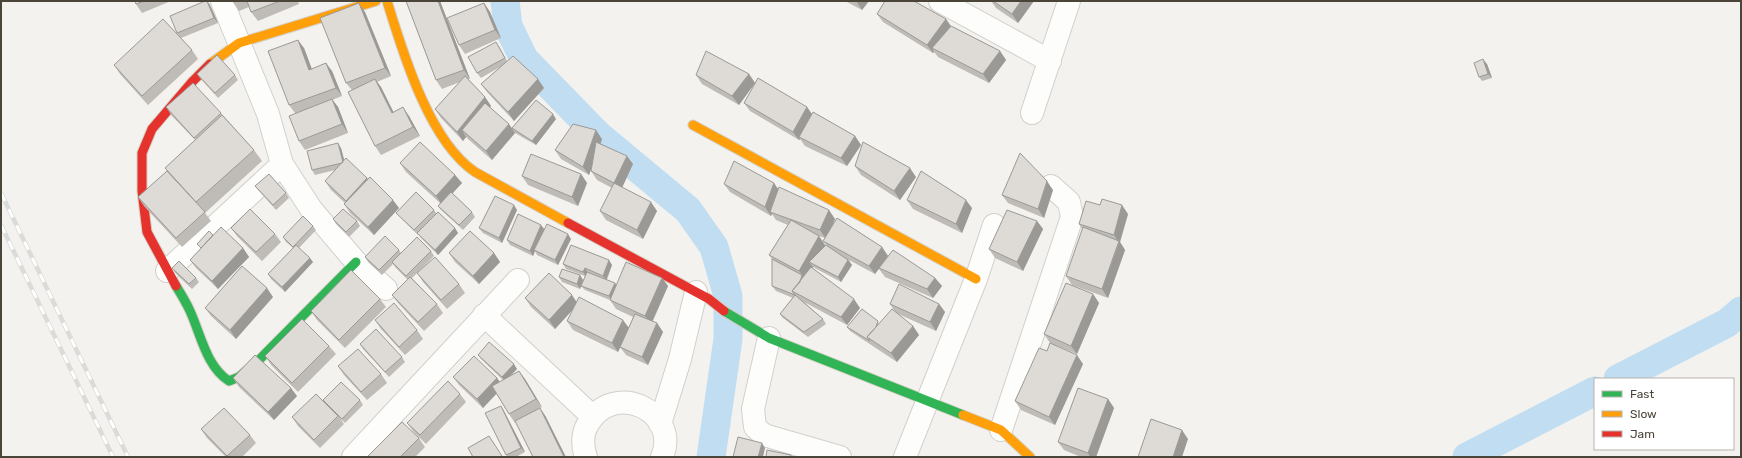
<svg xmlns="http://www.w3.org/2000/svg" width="1742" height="458" font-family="Rubik,sans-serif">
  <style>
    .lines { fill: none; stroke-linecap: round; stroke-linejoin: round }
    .canal { stroke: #c0ddf1; stroke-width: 29 }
    .street-casing { stroke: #d2d0cb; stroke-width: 24 }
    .fast-casing { stroke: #d3cfc5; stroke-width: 11 }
    .slow-casing { stroke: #d3cfc5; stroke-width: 11 }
    .jam-casing { stroke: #d3cfc5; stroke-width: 11 }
    .street { stroke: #fdfdfc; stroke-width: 22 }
    .fast { stroke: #30b455; stroke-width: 9 }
    .slow { stroke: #ff9f0a; stroke-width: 9 }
    .jam { stroke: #e5322d; stroke-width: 9 }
    .rail-casing { stroke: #dbdbda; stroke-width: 4.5 }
    .rail { stroke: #fff; stroke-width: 3; stroke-dasharray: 9; stroke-linecap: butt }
    .wall { fill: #bfbcb8; fill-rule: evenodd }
    .shaded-wall { fill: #9b9996 }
    .building { fill: #dedbd6; stroke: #9b9996 }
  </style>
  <rect width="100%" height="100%" fill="#f4f2ee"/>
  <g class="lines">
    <path class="canal" d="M505,1L508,26L524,59L599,136L688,210L714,247L728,296V339L711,457
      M1618,379L1727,323L1741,311
      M1467,457L1595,391"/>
    <g class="street-casing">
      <path id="street" d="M222,1L268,114L282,164L311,209L356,262L386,289
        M940,1L1050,61
        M1032,113L1069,1
        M167,271L278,168
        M484,315L592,416
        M769,338L753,409L755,427L764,435L840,457
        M660,424L680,359L696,292
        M1001,430L1072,217L1069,202L1051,186
        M353,457L518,280
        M586,457C582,447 582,433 588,424C614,379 681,412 662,457
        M905,457L976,279L994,225"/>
    </g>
    <g class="fast-casing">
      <path id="fast" d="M176,286C181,294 186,302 190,311C201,335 206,366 229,381L239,377L258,361L356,262
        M724,311L769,338L963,415"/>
    </g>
    <g class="slow-casing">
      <path id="slow" d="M387,1C403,53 429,141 475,172L568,223
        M210,64L239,43L376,1
        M693,125L976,279
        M963,415L1001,430L1030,457"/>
    </g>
    <g class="jam-casing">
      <path id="jam" d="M568,223L709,299L724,311
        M176,286L147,232L142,191V153L152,129L192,82L210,64"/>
    </g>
    <use href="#street" class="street"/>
    <use href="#fast" class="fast"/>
    <use href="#slow" class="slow"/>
    <use href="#jam" class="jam"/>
    <g class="rail-casing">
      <path id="rail" d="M1,193L128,457
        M1,225L113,457"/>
    </g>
    <use href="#rail" class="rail"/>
  </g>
  <path class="wall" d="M135,1H171L142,13L136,4Z
    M207,1L210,5L218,23L181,38L192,50L198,59L148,105L120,74L114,65L180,37L177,33Z
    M232,1H298L299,4L258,21L251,12L249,7L239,11Z
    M406,1H440L470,79H468L485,97L491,106L490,107L512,128L556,119L536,145L515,133L492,160L468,139L466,137L463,141L441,118L435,109L460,82L442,89L436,80Z
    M845,1H869L862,10Z
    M991,1H1034L1018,23L996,8Z
    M484,3L490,12L501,38L465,54L459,45Z
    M365,12L391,76L377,82L381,87L393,112L409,116L420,136L381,155L375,146L352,90L346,83Z
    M877,14L946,19L951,26L1000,51L1006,60L989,83L938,57L934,52L933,53L883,22Z
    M499,46L507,61L544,88L514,121L487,92L481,84L500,67L481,78L477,73Z
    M304,48L312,69L332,71L342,96L332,100L338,107L348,133L305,150L299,141L295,113L289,105Z
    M1487,64L1492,78L1482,81L1479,77Z
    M197,74L235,75L238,80L218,98L200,78Z
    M749,74L755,83L739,105L702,84L696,75Z
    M744,103L807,107L812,114L855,136L861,145L847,166L805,146L800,139L799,140L750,111Z
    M166,107L221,113L254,150L262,161L205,213L211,221L182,247L144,206L138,197L167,171L165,168L195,140L172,116Z
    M602,139L601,144L633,164L622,188L657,211L643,239L606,220L600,211L612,188L597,180L591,171L592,167L589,175L561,159L555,150Z
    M341,148L344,160L367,178L399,208L374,235L350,213L344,204L345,203L331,190L325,181L335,170L315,175L312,170Z
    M400,163L455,175L462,183L452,193L472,212L475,217L463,230L441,210L438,206L440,203L406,172Z
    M855,166L916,177L900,200L861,175Z
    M581,174L587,183L578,206L528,185L522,176Z
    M774,183L778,190L835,219L832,227L882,247L888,256L880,267L935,278L942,286L933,298L885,277L879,269L875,274L849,260L852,265L841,282L813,267L812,268L860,308L847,325L804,302L823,319L826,324L808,337L783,318L780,314L793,298L776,291L772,286V259L769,255L788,225L776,220L772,214L771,216L730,192L724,184ZM819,236L825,238L823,241L826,245L823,249L825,245Z
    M255,186L286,193L289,198L276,210L259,191Z
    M1053,190L1044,218L1008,203L1002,195Z
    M907,200L972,208L962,233L913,209Z
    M434,210L436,213L458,233L438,255L421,238L418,234V235L396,213Z
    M517,210L502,243L483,233L479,228Z
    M1128,214L1120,242L1125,250L1108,298L1072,285L1066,276L1083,230L1079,224Z
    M333,219L357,221L360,226L349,237L336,224Z
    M1037,221L1043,229L1023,271L995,258L989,249Z
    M313,226L316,230L299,248L313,262L285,292L271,279L268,274L293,248L286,242L283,237Z
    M231,228L275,234L281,242L262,261L237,236Z
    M545,229L571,239L558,265L537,255L535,251L533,256L510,245L507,240Z
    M213,235L243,248L249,257L218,289L196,268L190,260L201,248L197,244Z
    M399,250L401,253L431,251L434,256L419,271L459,284L465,293L447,309L423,282L417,273L412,278L437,304L443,313L424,331L398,303L392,295L408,280L395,267L393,264L382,275L368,262L365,257Z
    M449,253H494L500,262L479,284L455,262Z
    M563,264L612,265L607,280L615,283L616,285L662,278L668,286L653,321L657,323L663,332L648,365L626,355L620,347L621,346L618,352L573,330L567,321L574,308L555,329L531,307L525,298L577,302L629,327L633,317L616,309L610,300L585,290L581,286L585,276L566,269Z
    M172,268L196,278L199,282L192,289L175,273Z
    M580,275L583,280L580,289L562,282L559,277Z
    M1093,294L1099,303L1077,354L1050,343L1044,334Z
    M273,297L236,339L211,316L205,308Z
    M380,299L386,307L345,348L317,320L311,311Z
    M890,304H939L945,312L936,331L896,313L913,326L919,335L897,362L850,331L847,327L880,323L895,312Z
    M375,320L417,330L423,339L405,355L381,329Z
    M360,344L402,357L405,362L389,377L363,349Z
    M329,346L336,354L298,392L271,365L265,356Z
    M1047,351L1083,364L1055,425L1021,410L1015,401Z
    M478,355L517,369L510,376L525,379L542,407L540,408L546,417L515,423L509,414L496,393L483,408L459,385L453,377L497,378L500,382L503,380L481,359Z
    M338,366L381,374L387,383L367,400L344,375Z
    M233,378L297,396L274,420L239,387Z
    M460,394L466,402L426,444L413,431L407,423Z
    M1108,399L1114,408L1096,457H1081L1064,450L1058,442Z
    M360,400L363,405L345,423L340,418L344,424L320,448L298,426L292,417L325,403Z
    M501,406L504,411L525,452L516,457H517H508L506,455Z
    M201,429L250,435L256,443L242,457H226L207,438Z
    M419,438L425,447L415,457H367Z"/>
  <path class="shaded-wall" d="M207,1L210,5L218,23L214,18Z
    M438,1H440L470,79L464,70Z
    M856,1H869L862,10Z
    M1021,1H1034L1018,23L1012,14Z
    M359,3L365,12L391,76L385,68Z
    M484,3L490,12L501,38L495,30Z
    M946,19L952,28L932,48L934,52L933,53L927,45Z
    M298,40L304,48L315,78L309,70Z
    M1000,51L1006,60L989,83L983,74Z
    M1483,59L1487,64L1492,78L1488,74Z
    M326,63L332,71L342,96L336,88Z
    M749,74L755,83L739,105L732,96Z
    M375,79L381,87L398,121L392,113Z
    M538,79L544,88L514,121L508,112Z
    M485,97L491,106L467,135L462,130L466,137L463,141L457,132Z
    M332,99L338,107L348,133L342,124Z
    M403,107L409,116L420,136L413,127Z
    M807,107L813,116L799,137L800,139L799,140L793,132Z
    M553,114L556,119L536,145L532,141Z
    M509,124L515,133L492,160L486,151Z
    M596,130L602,139L589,175L583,167Z
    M855,136L861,145L847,166L841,158Z
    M338,143L341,148L346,167L343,163Z
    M627,156L633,164L620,192L614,183Z
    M910,168L916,177L900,200L894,191Z
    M581,174L587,183L578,206L572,197Z
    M455,175L462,183L442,205L436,196Z
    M367,178L373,186L352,209L346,201Z
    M1047,181L1053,190L1044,218L1038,209Z
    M774,183L780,192L770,212L772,214L771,216L765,207Z
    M393,200L399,208L374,235L368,227Z
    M966,200L972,208L962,233L956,224Z
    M651,202L657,211L643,239L637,230Z
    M514,205L517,210L502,243L499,238Z
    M1122,205L1128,214L1120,242L1125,250L1108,298L1102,289L1119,243L1114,235Z
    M829,210L835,219L826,239L820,230Z
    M1037,221L1043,229L1023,271L1017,262Z
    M541,225L545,230L534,250L535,251L533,256L530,251Z
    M455,228L458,233L438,255L435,250Z
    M568,234L571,239L558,265L555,260Z
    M819,236L825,245L814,264L809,262L813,267L805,280L796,293L802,275L799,271Z
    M882,247L888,256L875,274L869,266Z
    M243,248L249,257L218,289L212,281Z
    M494,253L500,262L479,284L473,276Z
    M310,258L313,262L285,292L282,287Z
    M609,260L612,265L606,280L603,276Z
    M848,260L852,265L841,282L838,277Z
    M585,268L588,273L586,277L583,272Z
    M580,275L583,280L580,289L577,284Z
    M662,278L668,286L651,324L645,316Z
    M935,278L942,286L933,298L927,289Z
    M615,283L618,287L612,301L609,296Z
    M267,288L273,297L236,339L230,330Z
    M1093,294L1099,303L1077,354L1071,346Z
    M572,295L578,304L555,329L549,320Z
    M854,299L860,308L847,325L841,317Z
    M939,304L945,312L936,331L930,322Z
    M623,320L629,328L618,352L612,343Z
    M657,323L663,332L648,365L642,357Z
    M913,326L919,335L897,362L891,353Z
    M1077,355L1083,364L1055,425L1049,417Z
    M514,364L517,369L505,381L502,377Z
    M519,371L525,379L542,407L536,399Z
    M497,378L503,387L483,408L477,399Z
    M291,388L297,396L274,420L268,412Z
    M1108,399L1114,408L1096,457H1090L1088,453Z
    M501,406L504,411L525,452L521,448Z
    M540,408L546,417L566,457H564Z
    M1182,430L1188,439L1182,457H1173Z
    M762,443L765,448L763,457H758Z"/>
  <path class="building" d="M135,1H144L136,4Z
    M205,1H207L214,18L177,33L170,16Z
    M247,1H280L251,12Z
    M406,1H438L464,70L436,80Z
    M885,1H914L946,19L927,45L877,14Z
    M993,1H1021L1012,14Z
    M359,3L385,68L346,83L320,18Z
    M484,3L495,30L459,45L447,18Z
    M163,19L192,50L142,96L114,65Z
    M951,26L1000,51L983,74L932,48Z
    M298,40L309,70L326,63L336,88L289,105L268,51Z
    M496,42L505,58L477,73L468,57Z
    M706,51L749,74L732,96L696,75Z
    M217,55L235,75L215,93L197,74Z
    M513,56L538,79L508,112L481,84Z
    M1483,59L1488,74L1479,77L1474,63Z
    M465,76L485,97L457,132L435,109Z
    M758,78L807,107L793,132L744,103Z
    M375,79L392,113L403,107L413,127L375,146L348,92Z
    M193,83L221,113L194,138L166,107Z
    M332,99L342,124L299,141L289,116Z
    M536,100L553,114L532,141L512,128Z
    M485,103L509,124L486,151L462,130Z
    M813,112L855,136L841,158L799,137Z
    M222,115L254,150L196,202L165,168Z
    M573,124L596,130L583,167L555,150Z
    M420,142L455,175L436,196L400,163Z
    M596,142L627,156L614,183L591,171Z
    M863,142L910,168L894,191L855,166Z
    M338,143L343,162L342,163L312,170L307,151Z
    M1020,153L1047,181L1038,209L1002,195Z
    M531,154L581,174L572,197L522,176Z
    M346,158L367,178L346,201L325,181Z
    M734,161L774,183L765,207L724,184Z
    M167,171L205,212L176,238L138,197Z
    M921,171L966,200L956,224L907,200Z
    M269,174L286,193L273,205L255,186Z
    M370,177L393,200L368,227L344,204Z
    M614,183L651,202L637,230L600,211Z
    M779,187L829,210L820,230L770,212Z
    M416,192L434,210L414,230L396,213Z
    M451,192L472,212L459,225L438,206Z
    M495,196L514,205L499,238L479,228Z
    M1102,199L1122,205L1114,235L1079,224L1086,201L1100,205Z
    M250,209L275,234L256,252L231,228Z
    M343,209L357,221L346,232L333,219Z
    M1007,210L1037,221L1017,262L989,249Z
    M438,212L455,228L435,250L417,233Z
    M518,214L541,225L530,251L507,240Z
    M303,216L313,226L293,247L283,237Z
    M837,218L882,247L869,266L823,241Z
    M791,220L819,236L799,271L769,255Z
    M547,224L568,234L555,260L534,250Z
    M221,227L243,248L212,281L190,260Z
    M1083,227L1119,241L1102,289L1066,276Z
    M209,231L213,235L201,248L197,244Z
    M470,231L494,253L473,276L449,253Z
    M385,236L399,250L379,270L365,257Z
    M417,237L431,251L406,276L392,262Z
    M296,245L310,258L282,287L268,274Z
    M571,245L609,260L603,276L585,268L583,272L563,264Z
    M826,245L848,260L838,277L809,262Z
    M893,250L935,278L927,289L879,268Z
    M435,257L459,284L441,300L417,273Z
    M772,259L802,275L800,282L792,291L795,295L772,286Z
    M179,261L196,278L189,284L172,268Z
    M626,262L662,278L645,316L610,300Z
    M242,266L267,288L230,330L205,308Z
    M811,267L854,299L841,317L792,291Z
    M562,269L580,275L577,284L559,277Z
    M351,270L380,299L339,340L311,311Z
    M587,272L615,283L609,296L581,286Z
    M549,273L572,295L549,320L525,298Z
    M410,277L437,304L418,322L392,295Z
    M1066,283L1093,294L1071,346L1044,334Z
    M899,284L939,304L930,322L890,304Z
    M795,295L823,319L804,332L780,314Z
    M579,297L623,320L612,343L567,321Z
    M394,303L417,330L399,347L375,320Z
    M862,309L878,321L876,327L867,337L870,341L847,327Z
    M892,309L913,326L891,353L867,337Z
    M635,314L657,323L642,357L620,347Z
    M302,319L329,346L292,383L265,356Z
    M376,329L402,357L385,372L360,344Z
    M489,342L514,364L502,377L478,355Z
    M1050,343L1077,355L1049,417L1015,401L1039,348L1047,351Z
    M358,349L381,374L361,392L338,366Z
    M255,355L291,388L268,412L233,378Z
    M474,356L497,378L477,399L453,377Z
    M519,371L536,399L509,414L492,386Z
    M448,381L460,394L420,435L407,423Z
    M341,382L360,400L342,419L323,400Z
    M1078,388L1108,399L1088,453L1058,442Z
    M316,394L338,416L314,440L292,417Z
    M501,406L521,448L506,455L485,413Z
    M224,408L250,435L227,456L201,429Z
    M540,408L564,457H533L515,421Z
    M1151,419L1182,430L1173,457H1138Z
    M402,422L419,438L400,457H367Z
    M489,436L502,456L501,457H473L468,448Z
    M738,437L762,443L758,457H733Z
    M767,450L791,455V457H766Z"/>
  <rect width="1742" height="458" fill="none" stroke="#4b4439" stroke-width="4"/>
  <rect x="1594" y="378" width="140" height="72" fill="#ffffff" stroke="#b7b4b0"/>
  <rect x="1602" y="391" width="20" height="6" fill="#30b455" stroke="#b7b4b0"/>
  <text x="1630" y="398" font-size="12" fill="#4b4439">Fast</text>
  <rect x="1602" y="411" width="20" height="6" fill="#ff9f0a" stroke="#b7b4b0"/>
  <text x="1630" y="418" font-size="12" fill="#4b4439">Slow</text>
  <rect x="1602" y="431" width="20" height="6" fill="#e5322d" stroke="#b7b4b0"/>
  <text x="1630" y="438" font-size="12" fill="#4b4439">Jam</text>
</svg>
